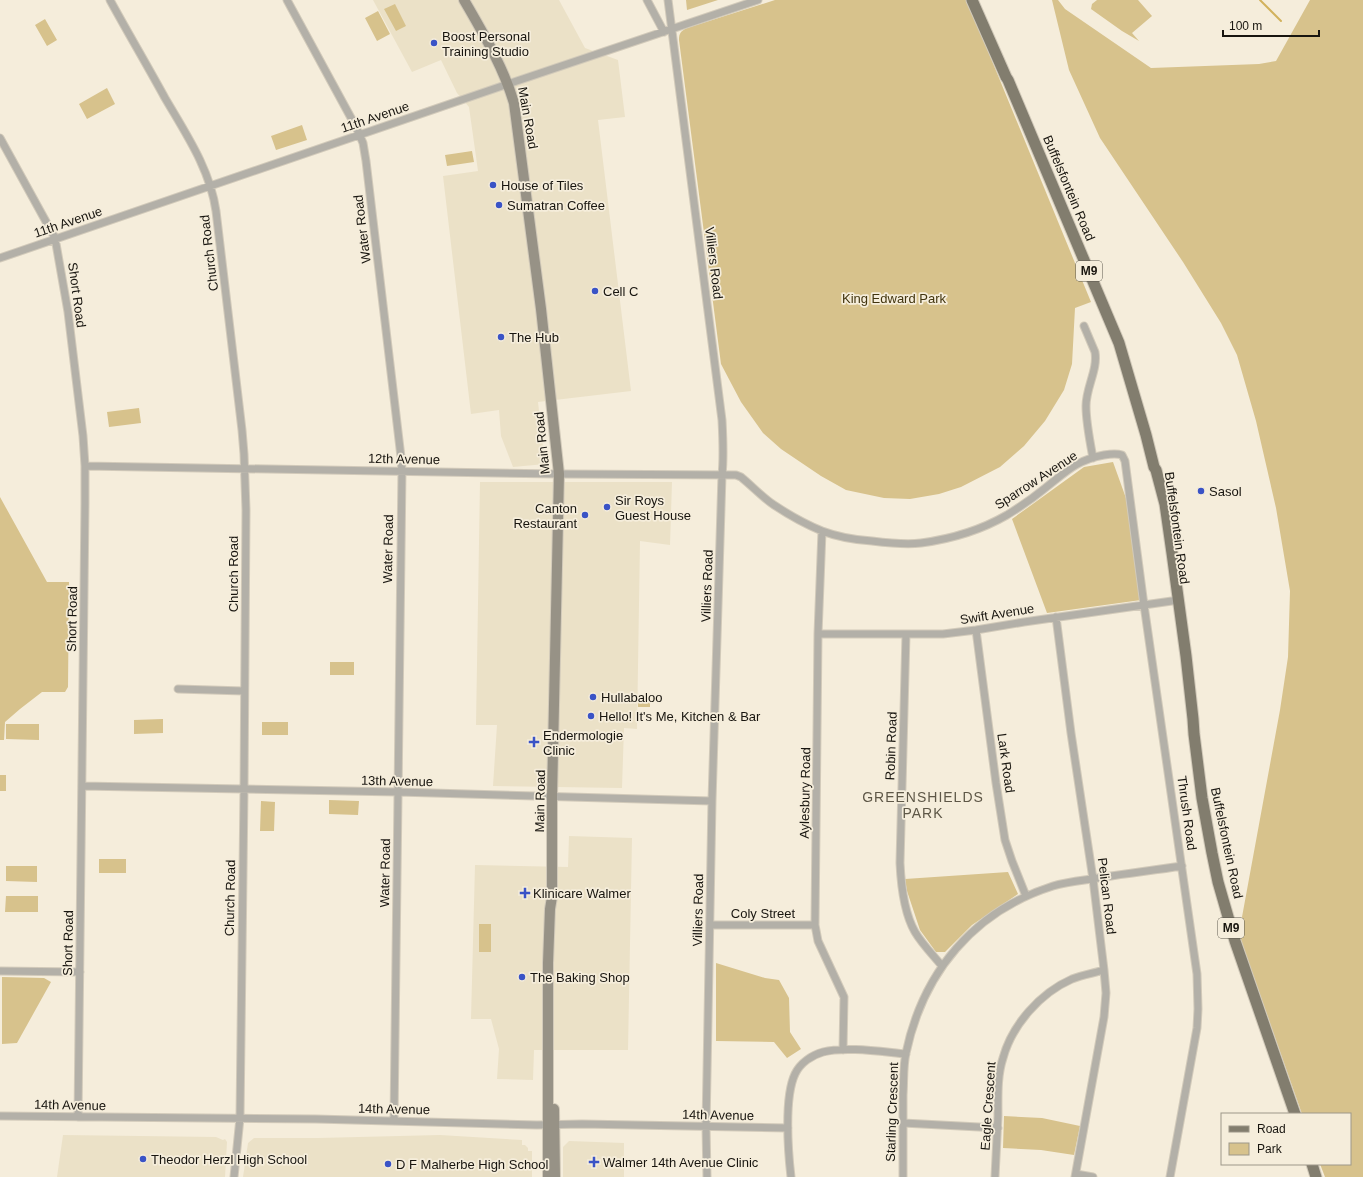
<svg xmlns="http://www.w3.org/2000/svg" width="1363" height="1177" font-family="Helvetica,sans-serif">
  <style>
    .built { fill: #ebe1c7 }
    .green { fill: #d7c28c }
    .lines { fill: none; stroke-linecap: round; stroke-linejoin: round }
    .stream { stroke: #d2b25d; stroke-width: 2 }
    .minor-casing { stroke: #d2caba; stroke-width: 9 }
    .secondary-casing { stroke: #d2caba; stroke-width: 12 }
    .primary-casing { stroke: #d2caba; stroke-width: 13 }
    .minor { stroke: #b3b0a8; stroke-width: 7 }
    .secondary { stroke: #979286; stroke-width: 10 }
    .primary { stroke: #827d6e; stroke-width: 11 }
    .poi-dot { fill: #3a53c6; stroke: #f5eddb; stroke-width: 1.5 }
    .labels { text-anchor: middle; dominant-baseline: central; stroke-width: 3.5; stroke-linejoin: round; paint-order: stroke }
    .shield { fill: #f5eddb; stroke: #5a564c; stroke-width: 1 }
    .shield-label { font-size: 12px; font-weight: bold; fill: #18150f }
    .poi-label { font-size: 13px; fill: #18150f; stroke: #f5eddb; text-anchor: start }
    .street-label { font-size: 13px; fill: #18150f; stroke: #f5eddb }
    .park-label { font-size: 13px; fill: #41340e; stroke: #f5eddb }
    .neighbourhood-label { font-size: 14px; letter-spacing: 1px; fill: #5e5747; stroke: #f5eddb }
  </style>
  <rect width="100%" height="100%" fill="#f5eddb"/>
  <path class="built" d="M373,0H559L585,48L618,60L625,117L598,120L631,391L538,402L545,464L513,467L501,436L499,410L471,414L443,176L478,171L469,107L457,93L441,60L412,72Z
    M480,482H672L670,545L640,541L637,729L624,728L622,788L493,786L497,725H476Z
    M569,836L632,838L628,1050H534L533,1080L497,1079L499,1049L491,1019H471L475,865L568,867Z
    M63,1135L216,1137L223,1140L225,1139L227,1142L225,1177H57Z
    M440,1135L522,1140V1145H525L528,1148V1151H532V1177H243L248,1143L254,1138H318Z
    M569,1141L624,1143V1177H563V1147Z"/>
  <path class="green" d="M686,0H718L687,10Z
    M775,0H967L1091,302L1075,308L1072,364L1064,390L1045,421L1024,446L1000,467L961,487L939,494L910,499L884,498L846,490L821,476L781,449L763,433L741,402L721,364L679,40C679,33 681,31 687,28Z
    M1052,0H1058L1065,9L1151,68L1259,64L1276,61L1310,0H1363V1177H1325L1320,1164H1350V1114H1302L1240,938L1242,917L1280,710L1288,657L1290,591L1276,508L1256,421L1237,355L1221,323L1183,262L1100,138L1069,70Z
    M1097,0H1138L1152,16L1132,33L1139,41L1122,31L1091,9L1092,4Z
    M395,4L406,26L396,31L384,9Z
    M378,11L390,34L377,41L365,18Z
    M45,19L57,40L47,46L35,25Z
    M107,88L115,104L87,119L79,104Z
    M302,125L307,140L276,150L271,136Z
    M472,151L474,162L447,166L445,155Z
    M139,408L141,423L109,427L107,412Z
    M1113,462L1127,501L1141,600L1047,613L1012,519L1084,467Z
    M0,497L47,582H69L68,687L65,692H42L20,709L5,722L4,740H0Z
    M330,662H354V675H330Z
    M638,698H650V707H638Z
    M163,719V733L134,734V720Z
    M262,722H288V735H262Z
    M6,724H39V740L6,739Z
    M0,775H6V791H0Z
    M329,800L359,801L358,815L329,814Z
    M261,801L275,802L274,831H260Z
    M99,859H126V873H99Z
    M6,866H37V882L6,881Z
    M1008,872L1018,894L972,925L945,952H936L920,930L907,891L905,879Z
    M6,896H38V912H5Z
    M479,924H491V952H479Z
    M716,963L765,978L779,980L789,998L790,1032L801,1049L787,1058L774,1042L716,1041Z
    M2,977L44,978L51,982L17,1043L2,1044Z
    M1004,1116L1042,1118L1080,1126L1074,1155L1041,1150L1003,1148Z"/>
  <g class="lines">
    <path class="stream" d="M1260,0L1281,21"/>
    <g class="minor-casing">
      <path id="minor" d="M110,0C128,33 147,65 165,98C186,134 210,169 216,211L242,430L244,454L246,510L244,790L240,1118L234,1177
        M287,0L356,127L363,143L366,161L401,457L402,470L394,1121
        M647,0L664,32
        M668,0L722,420C723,439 724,457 722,475L712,801L706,1127L707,1177
        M0,138L55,238L68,312L83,436L85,466V504L78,1117
        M0,258L508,84L758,0
        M1084,326L1095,352C1098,370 1086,387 1086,406C1086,422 1090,442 1093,458
        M85,466L559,474L736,475L741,477C752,486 762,497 774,505C789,515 805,524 822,531C838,537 855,540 872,541C888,543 905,545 921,543C951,539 981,530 1007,515C1020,507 1033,498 1044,489C1066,472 1076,460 1104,455C1110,454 1116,453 1122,455L1125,461L1144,605L1197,974L1198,1009L1197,1028L1170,1177
        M822,531L818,634L815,925L818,941L844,997L843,1050
        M1056,617L1071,733L1093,879L1104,970L1106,993L1104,1017L1075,1177
        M976,630L996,783L1005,840L1012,861L1026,896
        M818,634H943L976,630L1024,622L1179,600
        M906,634L900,863C901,884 904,913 915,932C922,944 933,955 942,966
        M178,689L244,691
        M82,786L398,792L712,801
        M710,925H815
        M0,971L80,972
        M0,1116L316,1119L537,1125L582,1124L788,1128
        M903,1123L998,1128
        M1076,1174L1093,1177
        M791,1177C788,1151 784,1097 795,1074C800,1063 812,1055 823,1052C845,1046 883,1052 906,1054
        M903,1177C903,1150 903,1122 903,1095C904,1081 903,1066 906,1053C923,972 974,911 1053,886C1069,881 1088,880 1104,877C1130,873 1156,870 1182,866
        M995,1177C996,1157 997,1136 998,1116C998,1096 997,1076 1003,1058C1012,1025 1040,993 1072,979C1082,975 1094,973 1104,970"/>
    </g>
    <g class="secondary-casing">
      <path id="secondary" d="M464,0C483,33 503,66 514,103L541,309L559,474L552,797V897L550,909L548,963V1177
        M554,1109L555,1177"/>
    </g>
    <g class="primary-casing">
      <path id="primary" d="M972,0L1006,77L1008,80L1119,343L1146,435L1154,467L1156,470L1165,504L1172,553L1186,656L1193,719L1194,734L1202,798L1212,853L1218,882L1235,941L1295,1114
        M1312,1164L1316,1177"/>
    </g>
    <use href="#minor" class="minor"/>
    <use href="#secondary" class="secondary"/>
    <use href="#primary" class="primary"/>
  </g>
  <g class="poi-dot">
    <circle cx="434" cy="43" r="4"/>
    <circle cx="493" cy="185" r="4"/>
    <circle cx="499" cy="205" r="4"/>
    <circle cx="595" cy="291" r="4"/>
    <circle cx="501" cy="337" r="4"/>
    <circle cx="1201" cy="491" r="4"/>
    <circle cx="607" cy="507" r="4"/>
    <circle cx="585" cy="515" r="4"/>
    <circle cx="593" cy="697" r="4"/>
    <circle cx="591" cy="716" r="4"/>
    <path d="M532 736h4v4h4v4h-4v4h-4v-4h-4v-4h4z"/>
    <path d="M523 887h4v4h4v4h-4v4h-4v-4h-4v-4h4z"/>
    <circle cx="522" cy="977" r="4"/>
    <circle cx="143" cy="1159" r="4"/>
    <path d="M592 1156h4v4h4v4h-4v4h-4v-4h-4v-4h4z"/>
    <circle cx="388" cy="1164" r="4"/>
  </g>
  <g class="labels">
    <g class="shield">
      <rect x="1076" y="261" width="26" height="20" rx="3"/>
      <rect x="1218" y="918" width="26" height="20" rx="3"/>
    </g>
    <g class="shield-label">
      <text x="1089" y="271">M9</text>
      <text x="1231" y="928">M9</text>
    </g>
    <g class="poi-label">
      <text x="442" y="36">Boost Personal<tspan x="442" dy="15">Training Studio</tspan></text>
      <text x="501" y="185">House of Tiles</text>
      <text x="507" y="205">Sumatran Coffee</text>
      <text x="603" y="291">Cell C</text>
      <text x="509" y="337">The Hub</text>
      <text x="1209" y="491">Sasol</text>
      <text x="615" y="500">Sir Roys<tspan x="615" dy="15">Guest House</tspan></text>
      <text x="577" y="508" text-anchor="end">Canton<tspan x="577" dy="15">Restaurant</tspan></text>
      <text x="601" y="697">Hullabaloo</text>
      <text x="599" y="716">Hello! It's Me, Kitchen &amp; Bar</text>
      <text x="543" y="735">Endermologie<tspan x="543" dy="15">Clinic</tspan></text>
      <text x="533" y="893">Klinicare Walmer</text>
      <text x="530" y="977">The Baking Shop</text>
      <text x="151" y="1159">Theodor Herzl High School</text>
      <text x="603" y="1162">Walmer 14th Avenue Clinic</text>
      <text x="396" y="1164">D F Malherbe High School</text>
    </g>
    <g class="street-label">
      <text transform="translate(375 117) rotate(-19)">11th Avenue</text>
      <text transform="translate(528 118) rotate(80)">Main Road</text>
      <text transform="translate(1069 188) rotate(67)">Buffelsfontein Road</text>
      <text transform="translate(68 222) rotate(-19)">11th Avenue</text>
      <text transform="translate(362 229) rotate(-97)">Water Road</text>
      <text transform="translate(209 253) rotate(-97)">Church Road</text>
      <text transform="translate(714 263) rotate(83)">Villiers Road</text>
      <text transform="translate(77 295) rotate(82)">Short Road</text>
      <text transform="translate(542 443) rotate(-96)">Main Road</text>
      <text transform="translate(404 459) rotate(1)">12th Avenue</text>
      <text transform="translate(1036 480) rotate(-33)">Sparrow Avenue</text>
      <text transform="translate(1177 528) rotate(82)">Buffelsfontein Road</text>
      <text transform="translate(388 549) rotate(-89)">Water Road</text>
      <text transform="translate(233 574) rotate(-90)">Church Road</text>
      <text transform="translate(707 586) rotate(-88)">Villiers Road</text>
      <text transform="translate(997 614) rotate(-9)">Swift Avenue</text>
      <text transform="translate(72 619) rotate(-89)">Short Road</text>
      <text transform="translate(891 746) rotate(-88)">Robin Road</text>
      <text transform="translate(1006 763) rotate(82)">Lark Road</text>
      <text transform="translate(397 781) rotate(1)">13th Avenue</text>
      <text transform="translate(805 793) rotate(-89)">Aylesbury Road</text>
      <text transform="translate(540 801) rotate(-89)">Main Road</text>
      <text transform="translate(1187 813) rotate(82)">Thrush Road</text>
      <text transform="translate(1227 843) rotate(78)">Buffelsfontein Road</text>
      <text transform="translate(385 873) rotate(-89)">Water Road</text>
      <text transform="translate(1107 896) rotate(83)">Pelican Road</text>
      <text transform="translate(230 898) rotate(-89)">Church Road</text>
      <text transform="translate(698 910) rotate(-89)">Villiers Road</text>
      <text x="763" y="913">Coly Street</text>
      <text transform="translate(68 943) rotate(-89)">Short Road</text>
      <text transform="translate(70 1105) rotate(1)">14th Avenue</text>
      <text transform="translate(988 1106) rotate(-86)">Eagle Crescent</text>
      <text transform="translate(394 1109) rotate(1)">14th Avenue</text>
      <text transform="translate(892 1112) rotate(-88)">Starling Crescent</text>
      <text transform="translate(718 1115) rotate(1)">14th Avenue</text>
    </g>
    <g class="park-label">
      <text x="894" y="298">King Edward Park</text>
    </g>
    <g class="neighbourhood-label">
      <text x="923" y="797">GREENSHIELDS<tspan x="923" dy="16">PARK</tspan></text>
    </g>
  </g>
  <rect x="1221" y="1113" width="130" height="52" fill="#f5eddb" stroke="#9d9789"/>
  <rect x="1229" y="1126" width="20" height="6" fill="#827d6e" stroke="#9d9789"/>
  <text x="1257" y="1133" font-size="12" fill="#18150f">Road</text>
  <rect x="1229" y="1143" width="20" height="12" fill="#d7c28c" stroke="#9d9789"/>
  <text x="1257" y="1153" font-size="12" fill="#18150f">Park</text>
  <path d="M1223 30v6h96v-6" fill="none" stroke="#18150f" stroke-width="2"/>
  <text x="1229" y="30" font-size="12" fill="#18150f" stroke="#f5eddb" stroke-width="3" paint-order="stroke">100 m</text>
</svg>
